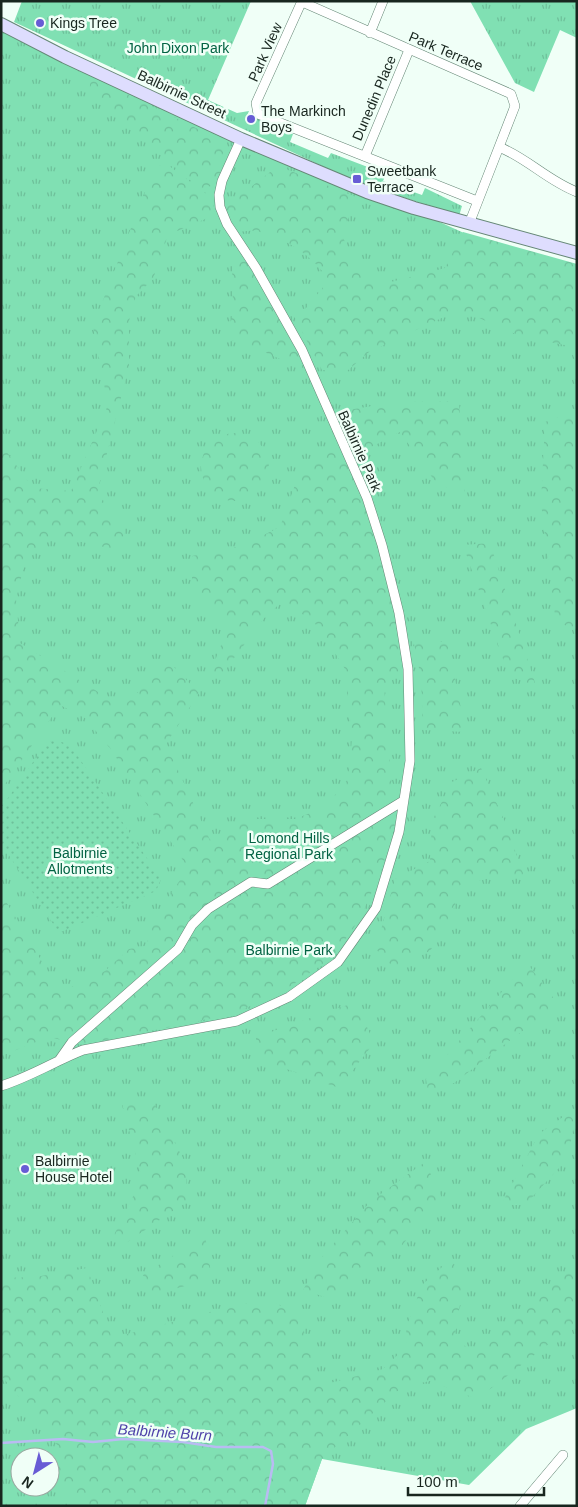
<svg xmlns="http://www.w3.org/2000/svg" width="578" height="1507" font-family="Arial,sans-serif">
  <style>
    .grass { fill: url(#grass-tufts); fill-rule: evenodd }
    .forest { fill: url(#forest-crowns) }
    .garden { fill: url(#garden-dots) }
    .lines { fill: none; stroke-linecap: round; stroke-linejoin: round }
    .stream { stroke: #b9bbf2; stroke-width: 2.5 }
    .street-casing { stroke: #658776; stroke-width: 10 }
    .secondary-casing { stroke: #658776; stroke-width: 14 }
    .street { stroke: #fff; stroke-width: 9 }
    .secondary { stroke: #deddfe; stroke-width: 12 }
    .poi-dot { fill: #685cd5; stroke: #f0fff7; stroke-width: 2 }
    .labels { text-anchor: middle; dominant-baseline: central; stroke-width: 5; stroke-linejoin: round; paint-order: stroke }
    .poi-label { font-size: 14px; fill: #18261f; stroke: #f0fff7; text-anchor: start }
    .park-label { font-size: 14px; fill: #026343; stroke: #f0fff7 }
    .street-label { font-size: 14px; fill: #18261f; stroke: #f0fff7 }
    .water-label { font-size: 15px; font-style: italic; fill: #4e42a9; stroke: #f0fff7 }
  </style>
  <defs>
    <pattern id="grass-tufts" width="24" height="20" patternUnits="userSpaceOnUse" patternTransform="scale(1.25)"><rect width="24" height="20" fill="#80e0b3"/><path d="M3 7l-1-3M5 7V3M7 7l1-3M15 17l-1-3M17 17v-4M19 17l1-3" fill="none" stroke="#6ec09a"/></pattern>
    <pattern id="forest-crowns" width="20" height="18" patternUnits="userSpaceOnUse" patternTransform="scale(1.25)"><rect width="20" height="18" fill="#80e0b3"/><path d="M2 6a3 3 0 1 1 6 0M12 15a3 3 0 1 1 6 0" fill="none" stroke="#6ec09a"/></pattern>
    <pattern id="garden-dots" width="8" height="8" patternUnits="userSpaceOnUse" patternTransform="scale(1.25)"><rect width="8" height="8" fill="#80e0b3"/><path d="M2 2h.1M6 6h.1" fill="none" stroke="#6ec09a" stroke-width="1.8" stroke-linecap="round"/></pattern>
  </defs>
  <rect width="100%" height="100%" fill="#f0fff7"/>
  <path class="grass" d="M22,1H251L208,100L237,113L249,111L245,120L254,124L256,118L293,134L290,142L328,158L331,153L386,174L383,181L422,195L425,188L462,206L459,216L352,180L14,22Z
    M470,1H577V38L560,30L534,92L515,83Z
    M1,24L577,284V1408L526,1429L469,1485L322,1459L305,1506H1ZM20,1457H50V1487H20Z"/>
  <path class="forest" d="M91,76L222,141L227,154L216,185L202,188L89,94Z
    M168,165L209,196L217,214L168,235L153,279L136,296L129,321V366L97,493L111,510L125,531L121,551L83,542L45,539L24,566L16,599L20,643L119,705L128,702L169,662L199,693L166,744L210,840L242,819H295L325,807L348,779L352,739L345,669L319,627L284,600L265,617L222,674L211,671L228,627L192,592V556L241,546L280,527L296,482L337,433L382,545L408,668L384,686L395,826L381,872L359,920L333,957L282,992L232,1014L83,1045L49,1037L1,1056V893L60,992L105,971L129,949L146,946L156,916L188,868L110,748L85,718L60,705L1,790V444L33,488L71,491L108,405L93,326L155,166Z
    M278,166L354,196L343,237L354,266L383,284L445,268L463,232L577,264V366L570,346L522,337L477,317L448,315L369,352L347,371L322,370L294,316L302,313L329,280C313,256 285,237 256,231C249,230 240,232 232,232L220,207L239,196Z
    M244,249L312,373L253,347L228,339L233,310L232,259Z
    M577,396V628L556,623L541,503L545,422L576,410Z
    M459,401L465,498L434,480L400,432L358,454L342,411L396,402Z
    M201 467a34 34 0 1 1 68 0a34 34 0 1 1-68 0Z
    M490,543L536,686L509,676L463,545Z
    M413,639L447,642L466,732L423,730L421,678Z
    M481,768L505,822L524,876L490,878L460,885L451,919L430,951L393,967L371,944L379,937L395,879L430,861L432,821L452,782Z
    M527,963L558,1004L454,1083L428,1091L426,1079Z
    M356,1002L374,1043L339,1088L256,1058V1037Z
    M121,1100L154,1103L187,1166L186,1202L126,1243L114,1235L142,1178Z
    M577,1107L568,1158L525,1205H501L539,1134Z
    M425,1162L441,1196L400,1248L362,1266L331,1299L303,1290L321,1258L371,1201Z
    M205,1235L212,1279L147,1296L143,1275Z
    M451,1259L464,1281L454,1340L478,1353L577,1264V1320L563,1333L477,1399L430,1381L402,1387L322,1459L305,1506H89L52,1481L50,1477V1457H40L38,1454L58,1446L1,1375V1278L35,1277L87,1268L112,1338L240,1304L275,1302L301,1320L312,1361L315,1387L383,1369L407,1346L406,1328L422,1285Z"/>
  <path class="garden" d="M57,740L71,746L161,879L156,891L61,932L57,930L1,843V808L47,742Z"/>
  <g class="lines">
    <path class="stream" d="M1,1443L63,1439L93,1442L123,1439L183,1442L216,1447H263L271,1451L273,1464L265,1506"/>
    <g class="street-casing">
      <path id="street" d="M302,1L256,103L258,114L477,201
        M302,2L511,94L515,106L469,224
        M370,33L383,1
        M499,147C527,158 548,181 577,192
        M365,156L409,50
        M60,1059L72,1042L178,949L192,925L208,909L251,882L268,884L403,801
        M1,1086C30,1077 55,1061 83,1050L237,1021L289,997L338,962L376,908L399,832L410,761L408,669L399,613L382,545L367,498L302,350L256,268L227,224L220,207L219,195L222,181L241,139
        M520,1506L563,1455"/>
    </g>
    <g class="secondary-casing">
      <path id="secondary" d="M1,24L65,57L241,139L367,192L414,208L577,253"/>
    </g>
    <use href="#street" class="street"/>
    <use href="#secondary" class="secondary"/>
  </g>
  <g class="poi-dot">
    <circle cx="40" cy="23" r="5"/>
    <circle cx="251" cy="119" r="5"/>
    <rect x="352" y="174" width="10" height="10" rx="2.5"/>
    <circle cx="25" cy="1169" r="5"/>
  </g>
  <g class="labels">
    <g class="poi-label">
      <text x="50" y="23">Kings Tree</text>
      <text x="261" y="111">The Markinch<tspan x="261" dy="16">Boys</tspan></text>
      <text x="367" y="171">Sweetbank<tspan x="367" dy="16">Terrace</tspan></text>
      <text x="35" y="1161">Balbirnie<tspan x="35" dy="16">House Hotel</tspan></text>
    </g>
    <g class="park-label">
      <text x="178" y="48">John Dixon Park</text>
      <text x="289" y="838">Lomond Hills<tspan x="289" dy="16">Regional Park</tspan></text>
      <text x="80" y="853">Balbirnie<tspan x="80" dy="16">Allotments</tspan></text>
      <text x="289" y="950">Balbirnie Park</text>
    </g>
    <g class="street-label">
      <text transform="translate(446 51) rotate(23)">Park Terrace</text>
      <text transform="translate(265 52) rotate(-66)">Park View</text>
      <text transform="translate(182 94) rotate(25)">Balbirnie Street</text>
      <text transform="translate(374 98) rotate(-67)">Dunedin Place</text>
      <text transform="translate(360 451) rotate(66)">Balbirnie Park</text>
    </g>
    <g class="water-label">
      <text transform="translate(165 1432) rotate(4)">Balbirnie Burn</text>
    </g>
  </g>
  <rect width="578" height="1507" fill="none" stroke="#18261f" stroke-width="5"/>
  <g transform="translate(35 1472) rotate(216)"><circle r="24" fill="#f0fff7" stroke="#9aa8a1"/>
  <path d="M0-4L9 19L0 12L-9 19Z" fill="#685cd5"/>
  <text y="-8" font-size="14" font-weight="bold" text-anchor="middle" fill="#18261f">N</text>
  </g>
  <path d="M408 1487v8h136v-8" fill="none" stroke="#18261f" stroke-width="2.5"/>
  <text x="416" y="1487" font-size="15" fill="#18261f" stroke="#f0fff7" stroke-width="4" paint-order="stroke">100 m</text>
</svg>
